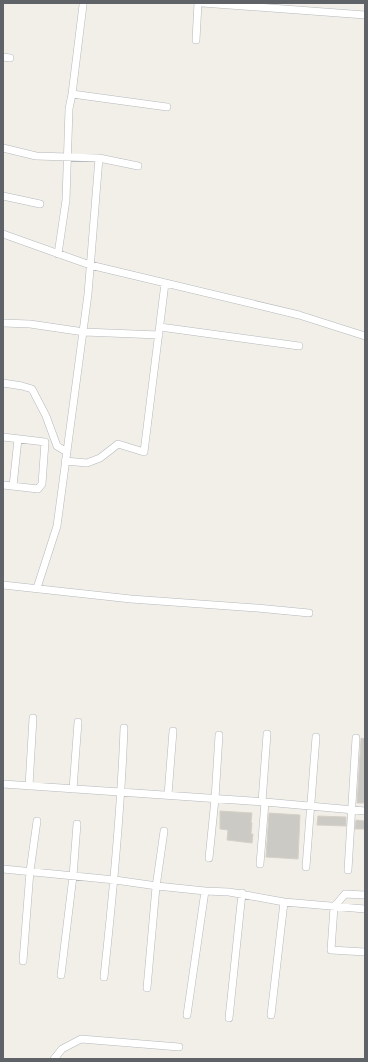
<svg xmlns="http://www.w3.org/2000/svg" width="368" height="1062" font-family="'Fira Sans',sans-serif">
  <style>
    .building { fill: #cccac5; stroke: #d6d1c6 }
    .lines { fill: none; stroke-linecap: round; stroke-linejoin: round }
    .minor-casing { stroke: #b5b8bc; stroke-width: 8 }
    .minor { stroke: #fff; stroke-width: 7 }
  </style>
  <rect width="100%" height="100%" fill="#f1efe8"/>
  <path class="building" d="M361,738L365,739V803H357Z
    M220,811L252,813L251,822L252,823L251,834H253L252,843L227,840L228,830L220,829Z
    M269,813L300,815L298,859L266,857Z
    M318,816L346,817V826L317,825Z
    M356,820L365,821V829H355Z"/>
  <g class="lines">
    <g class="minor-casing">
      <path id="minor" d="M202,3L365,15
        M196,40L198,3
        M3,57L10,58
        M72,94L167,107
        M3,148L36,156L99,158L138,166
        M3,196L40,204
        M3,234L90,265L299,315L365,336
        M58,254L66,200L69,109L72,94L83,5
        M3,323L30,324L84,332L159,335
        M160,327L299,346
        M3,383L22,386L32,389L46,416L57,446L67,452
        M3,437L45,442L42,484L38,489L3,485
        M65,461L87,463L100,458L118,444L144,452L165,283
        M13,486L18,439
        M3,585L131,599L257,608L309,613
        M37,588L57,526L88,294L99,158
        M3,784L265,802L365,811
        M29,786L33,718
        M73,789L78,722
        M168,795L173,731
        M262,802L267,734
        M209,858L215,799L219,735
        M260,864L265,802
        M306,867L316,737
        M3,869L115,880L157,886L205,891L229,892L284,902L365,909
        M348,870L356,738
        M365,895L345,894L334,907L331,950L365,952
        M23,961L30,871L37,821
        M61,975L73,876L77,824
        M104,977C113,894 121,812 124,728
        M147,988L156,887L164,831
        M187,1015L205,891
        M271,1015L284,902
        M229,1018L242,893
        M54,1059L62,1049L81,1039L179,1047"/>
    </g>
    <use href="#minor" class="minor"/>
  </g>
  <rect width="368" height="1062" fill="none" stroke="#5f6368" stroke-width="8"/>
</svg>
